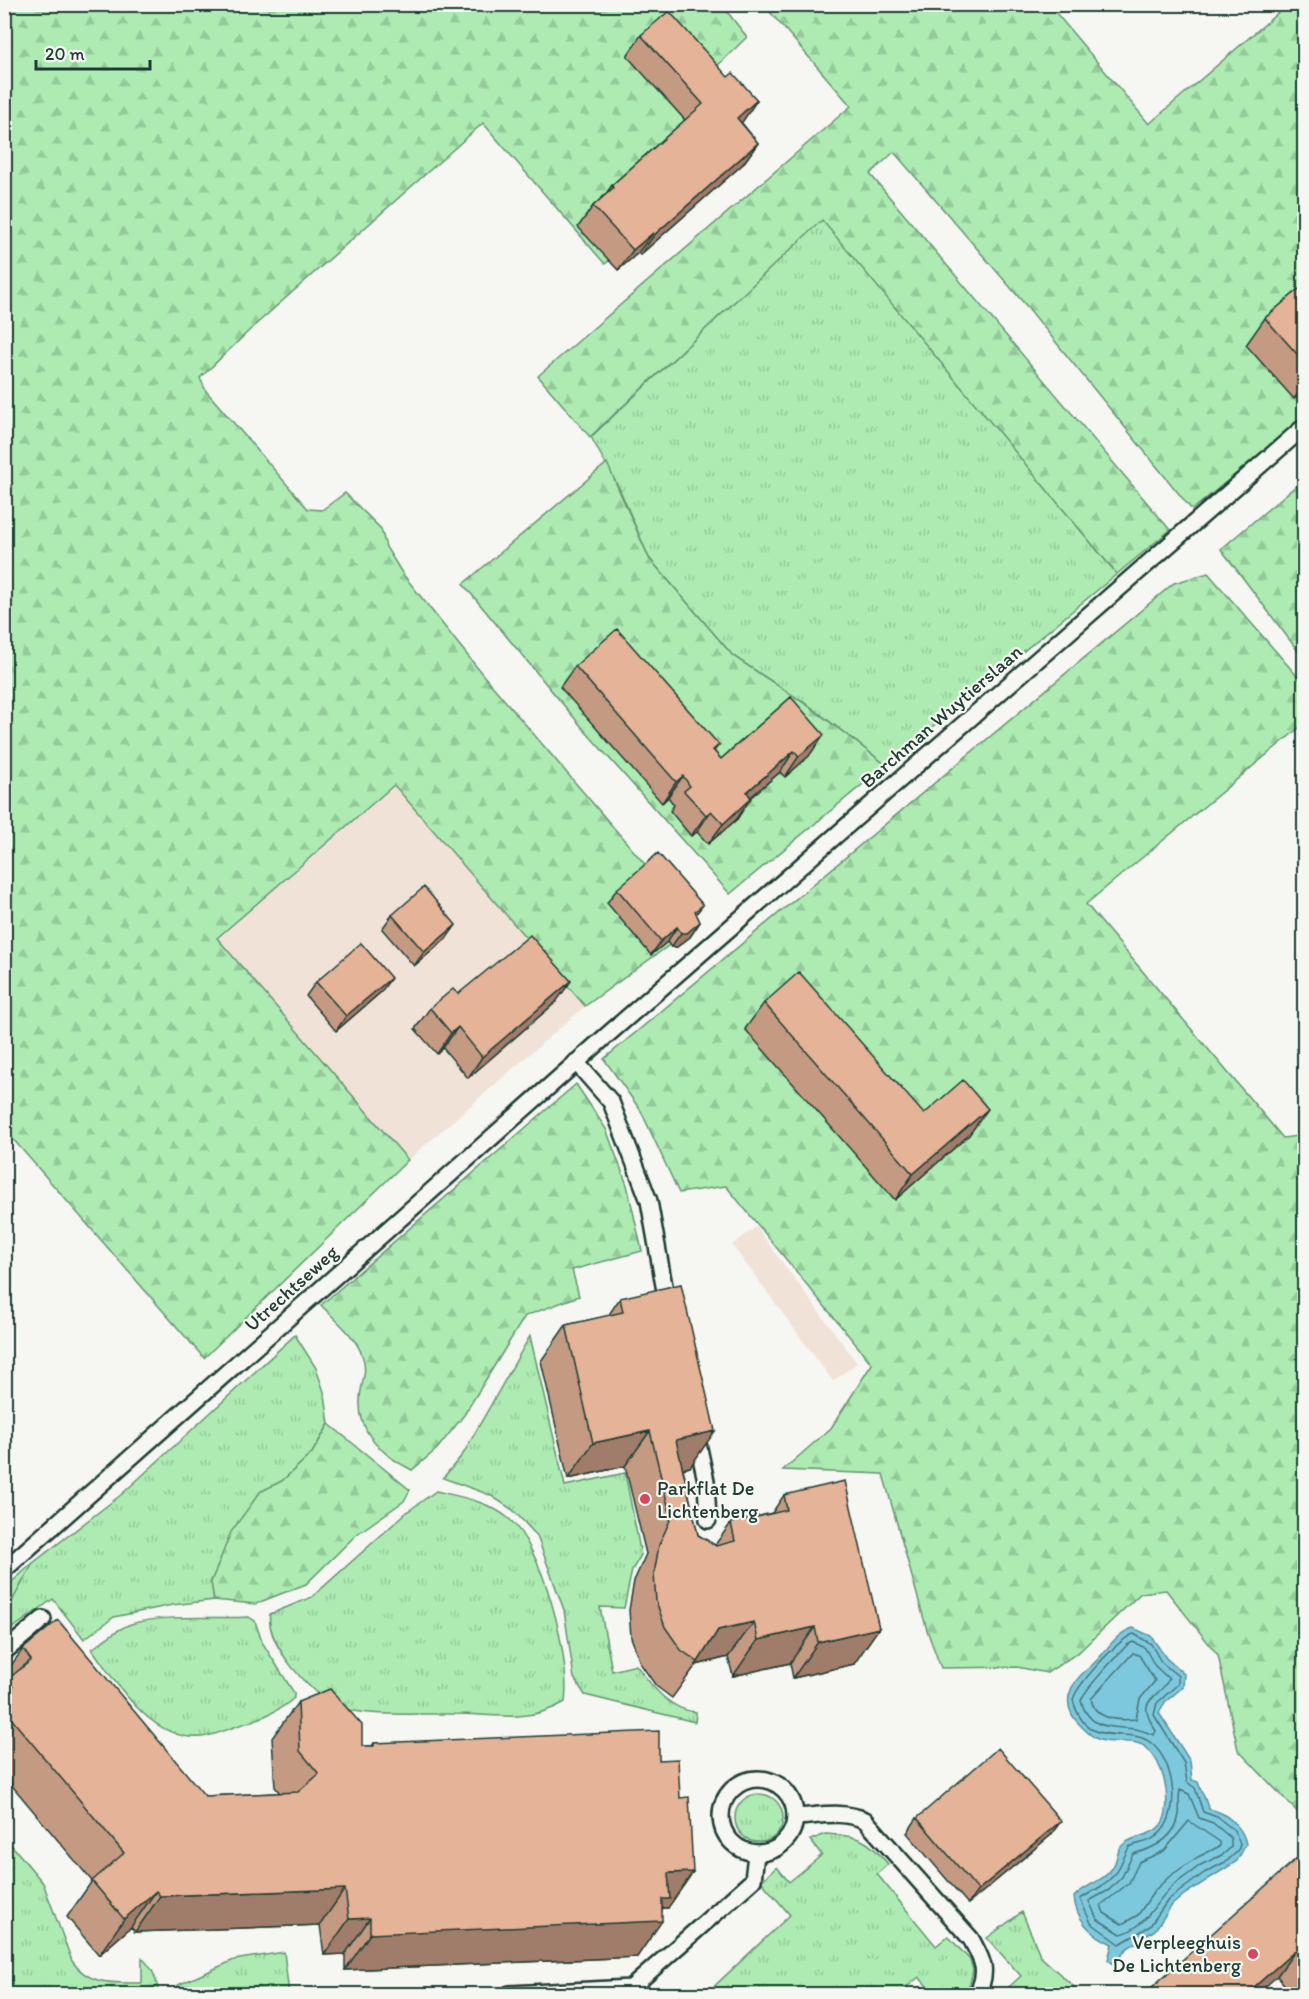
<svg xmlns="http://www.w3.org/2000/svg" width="1309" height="1999" font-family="Itim,sans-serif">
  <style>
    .built { fill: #f1e2d7 }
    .grass { fill: url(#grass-tufts); stroke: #669473; stroke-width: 1.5 }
    .forest { fill: url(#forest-firs); stroke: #669473; stroke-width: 1.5 }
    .water { fill: #7ec8de; stroke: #58909a; stroke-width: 1.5 }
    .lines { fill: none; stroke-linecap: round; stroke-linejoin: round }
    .shore { stroke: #457578; stroke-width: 1.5 }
    .lane-casing { stroke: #1f3d34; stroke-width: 20 }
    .lane { stroke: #f6f6f2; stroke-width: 15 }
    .wall { fill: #c59a82; stroke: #1f3d34; stroke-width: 1.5 }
    .shaded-wall { fill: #a07d6a; stroke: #1f3d34; stroke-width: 1.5 }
    .building { fill: #e5b397; stroke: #1f3d34; stroke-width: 1.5 }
    .poi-dot { fill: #d1495b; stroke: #f6f6f2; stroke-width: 2 }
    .labels { text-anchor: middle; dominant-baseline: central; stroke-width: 4.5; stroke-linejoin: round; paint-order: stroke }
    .street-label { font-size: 20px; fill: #1f3d34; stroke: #f6f6f2 }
    .poi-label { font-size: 20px; fill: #1f3d34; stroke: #f6f6f2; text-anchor: start }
  </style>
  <defs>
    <pattern id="grass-tufts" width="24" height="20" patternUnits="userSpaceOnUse" patternTransform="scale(1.5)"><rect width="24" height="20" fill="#adebb2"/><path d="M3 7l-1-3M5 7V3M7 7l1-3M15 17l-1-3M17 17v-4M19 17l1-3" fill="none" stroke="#94ca9a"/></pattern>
    <pattern id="forest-firs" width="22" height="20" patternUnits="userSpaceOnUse" patternTransform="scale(1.5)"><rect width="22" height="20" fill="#adebb2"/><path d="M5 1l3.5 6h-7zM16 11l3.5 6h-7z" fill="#94ca9a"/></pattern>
  </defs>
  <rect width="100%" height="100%" fill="#f6f6f2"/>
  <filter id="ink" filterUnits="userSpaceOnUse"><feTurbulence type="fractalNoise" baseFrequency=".0167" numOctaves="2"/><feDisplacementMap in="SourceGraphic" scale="12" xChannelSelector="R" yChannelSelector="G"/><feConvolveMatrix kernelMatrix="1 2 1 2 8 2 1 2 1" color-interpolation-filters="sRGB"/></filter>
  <g filter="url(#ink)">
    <path class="built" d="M394,785L585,1006L408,1160L217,939Z
      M756,1227L857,1363L833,1381L732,1245Z"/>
    <path class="grass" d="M822,219L1117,574L886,765L811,707L733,656L649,558L620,490L591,437Z
      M295,1335L316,1368L325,1395L329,1424L312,1453L282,1481L260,1492L211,1581L214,1600L172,1605L114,1617L84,1639L53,1599L13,1628L4,1614L33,1563L122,1494Z
      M530,1336L565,1486L625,1473L641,1555L632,1570L624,1608L600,1607L612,1671L636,1665C651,1685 669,1710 696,1712L695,1722L585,1695L574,1678L564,1610L537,1536L513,1510L490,1495L443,1478L463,1454Z
      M436,1491C461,1497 487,1501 508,1518C543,1547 571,1657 565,1702C550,1711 535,1715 518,1716C497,1717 475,1714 454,1714C422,1713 363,1718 336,1706C310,1694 265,1643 270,1614L312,1597L407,1512Z
      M249,1617L255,1621L262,1642L294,1693V1698C279,1712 256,1720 237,1726C226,1730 213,1736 202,1737C152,1742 117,1684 92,1649C104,1640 117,1629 131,1624C162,1614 216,1619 249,1617Z
      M735 1818a24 24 0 1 1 48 0a24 24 0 1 1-48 0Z
      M826,1834C859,1836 867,1838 888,1864L877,1874L936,1946L948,1936L970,1960L973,1970L970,1984L957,1994H934L919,1977L898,1994H706L790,1915L761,1881L777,1867L789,1882L822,1855L810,1840Z
      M4,1836L43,1883L72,1961C89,1986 113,1983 142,1983V1958C154,1969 156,1979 159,1994H5Z
      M1022,1912L1041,1957L1082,1994H1001L1021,1976L987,1938Z
      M284,1952L289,1994H177L178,1985L234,1960Z"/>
    <path class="forest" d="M721,4L747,37L711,72L726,130L741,147L605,264L483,123L253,327L200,378L206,391L308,509L322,510L345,493L381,529L386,547L402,573L483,675L697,925L585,1006L394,785L217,938L408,1160L204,1358L5,1130L4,5Z
      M764,5H1054L1051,7L1149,124L1287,5H1304V418L1192,510L1029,309L894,152L870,174L1170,530L1117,574L822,220L590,437L538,376L851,106Z
      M607,463L649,558L733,656L810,707L886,765L730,894L586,732L463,584Z
      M1304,479V659L1221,549Z
      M1208,573L1304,684V724L1086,904L1283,1138L1304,1135V1819L1238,1750L1218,1655L1166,1590L1141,1593L1079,1652L1047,1673L1017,1667L941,1668L927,1630L883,1474L783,1470L831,1428L872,1364L726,1186L679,1193L641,1111L604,1059L1174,583Z
      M576,1084L606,1129L627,1185L642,1251L572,1270L579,1296L525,1316L464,1415L437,1449L412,1470C384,1456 358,1435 360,1400C360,1384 369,1371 362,1355C355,1335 335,1320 321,1305Z
      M329,1424L410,1490L404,1501L357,1534L306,1584L255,1604L214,1600L211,1582L231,1532L260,1492L282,1481L312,1453Z
      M33,1563L5,1614V1588Z"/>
    <path class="water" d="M1133,1628L1151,1636L1166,1658L1184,1674L1183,1687L1165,1702L1159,1713L1190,1761L1192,1780L1198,1782L1209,1809C1226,1812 1243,1827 1246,1844L1237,1861L1185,1894L1172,1905L1155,1930L1126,1949L1115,1965L1108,1960L1112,1944C1092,1935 1076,1920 1074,1897C1085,1884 1104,1882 1113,1867C1118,1859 1116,1849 1125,1843C1139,1833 1162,1837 1166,1812C1169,1791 1163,1764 1148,1749C1137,1737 1115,1745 1100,1740C1093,1738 1087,1732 1082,1727C1059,1706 1068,1684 1090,1667C1106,1654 1112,1635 1133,1628Z"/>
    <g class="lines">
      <path class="shore" d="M1134,1634L1151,1644L1161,1662L1178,1676V1684L1157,1703L1154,1715L1184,1763L1187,1782L1195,1788L1203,1812L1217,1817L1234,1830L1240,1844L1238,1851L1227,1861L1204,1873L1168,1900L1150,1926L1120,1944L1091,1923L1080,1899L1105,1884L1117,1872L1129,1847C1141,1842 1151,1843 1161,1832C1181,1810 1174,1761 1151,1743C1128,1724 1087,1753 1073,1700C1076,1686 1119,1638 1134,1634Z
        M1133,1642L1145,1648L1155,1666L1169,1679C1156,1702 1134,1698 1156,1731L1154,1735C1148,1733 1142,1730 1135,1729C1111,1726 1090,1731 1081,1701C1083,1690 1118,1655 1127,1645Z
        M1133,1653L1139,1655L1155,1681L1140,1699L1136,1719C1118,1721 1095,1720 1091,1699Z
        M1180,1790L1189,1794L1199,1818L1213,1823L1231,1838V1847C1222,1858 1210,1859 1199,1866C1192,1872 1183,1878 1176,1883C1155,1899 1148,1927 1121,1934L1097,1919L1089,1901L1109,1890L1122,1877L1133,1854C1153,1849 1175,1838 1179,1815C1180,1806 1178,1798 1180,1790Z
        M1189,1821L1220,1842V1846L1196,1858L1170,1876L1155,1890L1138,1915L1122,1924L1104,1913L1101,1905L1129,1883L1139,1862L1164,1851Z"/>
      <g class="lane-casing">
        <path id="lane" d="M576,1062L611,1102L649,1201L668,1308
          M696,1434L706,1481L708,1520
          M4,1570L605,1037L1304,427
          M4,1652L43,1619
          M721 1816a37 37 0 1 1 74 0a37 37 0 1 1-74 0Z
          M795,1817C819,1816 842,1810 865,1820L971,1939C983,1961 989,1971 977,1994
          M509,1994L631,1988L753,1880L756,1854"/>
      </g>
      <use href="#lane" class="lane"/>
    </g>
    <path class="wall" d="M641,35L728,77L757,100L741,122L758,143L743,164L640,255L638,253L618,270L578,227L593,206L605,195L612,185L685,120L627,56Z
      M1305,284V390L1294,399L1246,345L1265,318Z
      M575,666L719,745L714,751L721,759L791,697L809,756L785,777L780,772L751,797L737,819L708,844L697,832L691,836L670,811L674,805L668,797L662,803L560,687Z
      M617,889L703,905L696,914L700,922L690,937L677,947H671L667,942L651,955L607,903Z
      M392,915L446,939L414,966L382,929Z
      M316,982L381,992L336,1031L306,996Z
      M458,994L556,1002L468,1078L443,1048L437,1054L415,1029L430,1008Z
      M764,1003L924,1114L969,1135L895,1200L745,1029Z
      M620,1298L690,1467L683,1469L698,1535L715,1545L731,1523L772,1513L784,1495L854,1664L793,1678L790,1663L733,1676L728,1657L696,1665L672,1698L656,1686L640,1663L631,1637L629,1610L634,1581L646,1554L625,1466L568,1479L541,1361L566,1325L608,1316Z
      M23,1649L205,1796L280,1793L275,1787L272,1738L298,1702L362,1746H372L374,1743L659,1760L668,1908H663L662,1910L637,1957L345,1970V1954L324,1955L320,1925L135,1932L131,1927L99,1955L67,1917L92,1881L4,1776V1675Z
      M917,1818L1051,1835L968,1904L907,1833Z
      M1305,1867V1995H1293L1277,1976Z"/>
    <path class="shaded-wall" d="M757,100L743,121L723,139L737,118Z
      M758,143L743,164L640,255L654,235Z
      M653,233L638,253L618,270L633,250Z
      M1305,384V390L1294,399Z
      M824,735L809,756L785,777L799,756Z
      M794,751L780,772L732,813L747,792Z
      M683,776L668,797L662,803L676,782Z
      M751,798L737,819L708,844L723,824Z
      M711,811L697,832L691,836L706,815Z
      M700,922L690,937L677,947H671L681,933Z
      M456,925L446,939L414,966L424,952Z
      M677,927L667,942L651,955L661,941Z
      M391,978L381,992L336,1031L346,1016Z
      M571,981L556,1002L468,1078L482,1057Z
      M458,1027L443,1048L437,1054L451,1033Z
      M988,1109L969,1135L895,1200L913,1174Z
      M650,1431L625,1466L568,1479L593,1443Z
      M715,1431L690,1467L660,1474L676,1440Z
      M754,1622L728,1657L696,1665L718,1630Z
      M815,1627L790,1663L733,1676L758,1640Z
      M879,1628L854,1664L793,1678L818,1642Z
      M1061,1821L1051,1835L968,1904L978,1890Z
      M693,1872L668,1908H663L654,1921H662L637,1957L345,1970L370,1934L668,1873Z
      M345,1889L320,1925L135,1932L160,1896Z
      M156,1891L131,1927L99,1955L124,1919Z
      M370,1918L345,1954L324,1955L349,1919Z
      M1296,1950L1277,1976L1256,1995H1245Z"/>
    <path class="building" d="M669,11L728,77L733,73L757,100L737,118L758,143L654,235L653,233L633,250L593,206L613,188L612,185L703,104L641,35Z
      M1305,284V363L1265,318Z
      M617,629L719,745L713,750L721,759L791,697L824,735L799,756L794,751L747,792L751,798L723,824L711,811L706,815L684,791L690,786L683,776L676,782L575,666Z
      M658,853L703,905L695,911L700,922L687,933H681L677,927L661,941L617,889Z
      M424,887L456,925L424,952L392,915Z
      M530,935L571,981L482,1057L458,1027L451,1033L430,1008L453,989L458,994Z
      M361,943L391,978L346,1016L316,982Z
      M799,972L924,1114L963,1080L988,1109L913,1174L764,1003Z
      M681,1284L715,1431L676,1440L698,1535L716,1546L735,1541L731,1523L787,1510L784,1495L845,1481L879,1628L818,1642L815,1627L758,1640L754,1622L718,1630L698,1662L681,1650L665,1627L656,1601L654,1574L659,1545L671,1518L650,1431L593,1443L566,1325L623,1312L620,1298Z
      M58,1620L205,1796L298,1792L319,1774L300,1751L298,1702L330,1689L362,1725V1746H374V1743L659,1731V1760L678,1759L680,1798L689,1797L693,1872L668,1873L670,1899H662V1921L370,1934V1918L349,1919L345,1889L160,1896L156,1891L124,1919L92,1881L124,1853L4,1710V1694L13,1687L7,1680L31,1660L23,1649Z
      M998,1748L1061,1821L978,1890L917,1818Z
      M1297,1858L1305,1867V1960L1296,1950L1245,1995H1143Z"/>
  </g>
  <g class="poi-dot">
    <circle cx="645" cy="1499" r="6"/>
    <circle cx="1253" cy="1954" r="6"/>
  </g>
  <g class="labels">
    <g class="street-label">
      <text transform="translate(941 716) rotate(-41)">Barchman Wuytierslaan</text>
      <text transform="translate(291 1288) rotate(-42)">Utrechtseweg</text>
    </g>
    <g class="poi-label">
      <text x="657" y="1488">Parkflat De<tspan x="657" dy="23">Lichtenberg</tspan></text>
      <text x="1241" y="1942" text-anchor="end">Verpleeghuis<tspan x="1241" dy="23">De Lichtenberg</tspan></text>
    </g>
  </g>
  <rect width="1309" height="1999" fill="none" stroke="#f6f6f2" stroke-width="24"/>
  <rect x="12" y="12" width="1285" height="1975" fill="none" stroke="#1f3d34" stroke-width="2" filter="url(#ink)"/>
  <path d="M36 60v9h114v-9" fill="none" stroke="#1f3d34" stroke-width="3"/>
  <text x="45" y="60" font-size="18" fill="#1f3d34" stroke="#f6f6f2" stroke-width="4.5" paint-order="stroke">20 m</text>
</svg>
